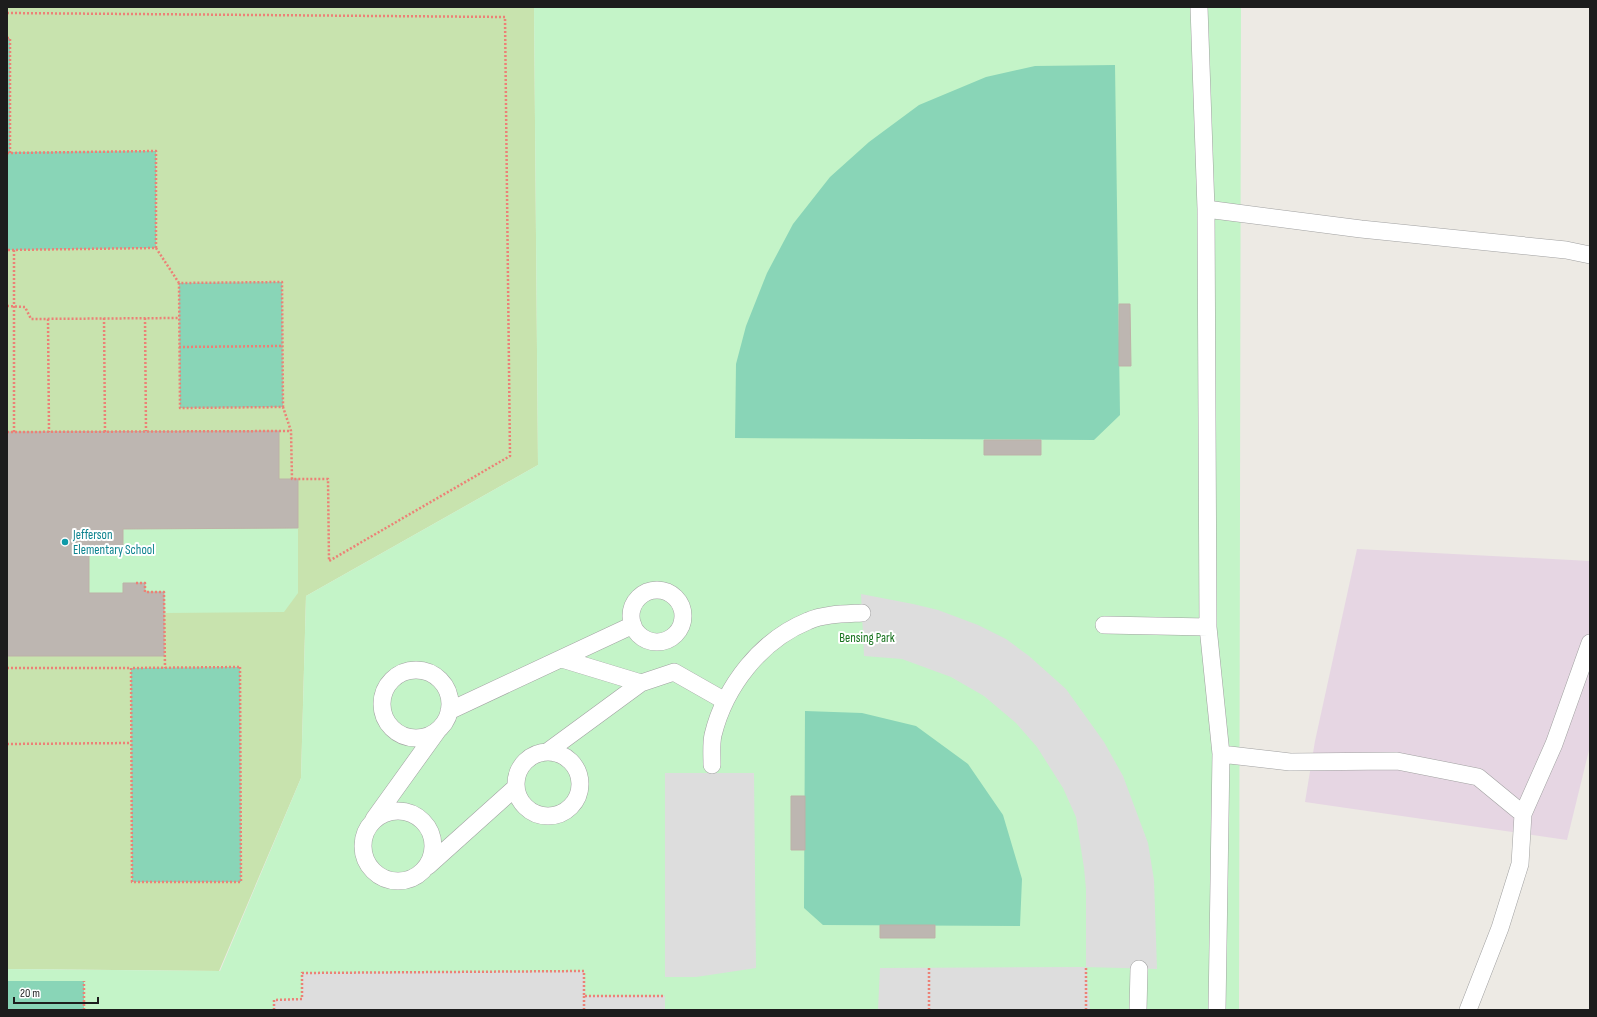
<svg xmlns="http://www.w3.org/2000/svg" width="1597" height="1017" font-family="'Sofia Sans Condensed',sans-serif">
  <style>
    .industrial { fill: #e6d6e3 }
    .grass { fill: #c8e3ae }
    .park { fill: #c4f4c8 }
    .pitch { fill: #89d5b7 }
    .parking { fill: #ddd }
    .building { fill: #bdb6b1; stroke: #bdb1a8 }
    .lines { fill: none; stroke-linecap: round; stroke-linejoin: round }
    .lane-casing { stroke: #a1a1a1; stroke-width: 18 }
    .path { stroke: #ec8176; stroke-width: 2.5; stroke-dasharray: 2 2; stroke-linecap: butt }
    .lane { stroke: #fff; stroke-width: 17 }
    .culture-dot { fill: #0f9aa8; stroke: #fff; stroke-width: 1.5 }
    .labels { text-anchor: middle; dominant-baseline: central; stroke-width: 4; stroke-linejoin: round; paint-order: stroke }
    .culture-label { font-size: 13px; fill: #0d838f; stroke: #fff; text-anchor: start }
    .park-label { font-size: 13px; fill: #15711c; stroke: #fff }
  </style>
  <rect width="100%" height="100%" fill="#edeae4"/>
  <path class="industrial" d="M1357,549L1590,561V746L1567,840L1305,802L1315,741Z"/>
  <path class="grass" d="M7,7H534L538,465L306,596L301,778L219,971L7,969Z"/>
  <path class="park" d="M534,7H1241L1239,1010H7V969L220,971L301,778L306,596L538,465Z
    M298,528V593L284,612L164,613V592H145V583H123V593H89V554H122L123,529Z"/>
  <path class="pitch" d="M7,38H10V152L156,151V248L7,250Z
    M1115,65L1120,415L1094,440L735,438L736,364L746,326L767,273L793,224L830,177L869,142L919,105L986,77L1035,66Z
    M282,282L283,407L180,408L179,283Z
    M240,667L241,882H132L131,668Z
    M805,711L862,713L916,726L968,764L1003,815L1022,879L1020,926L823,925L804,908Z
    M7,981H84V1010H7Z"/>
  <path class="parking" d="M861,594L913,604L938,610L978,625L1006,639L1029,656L1066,689L1104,742L1123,776L1148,843L1154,880L1157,969L1086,967L1090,1010H878L880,968L1086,967V889L1084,868L1076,817L1063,788L1037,747L1016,723L984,696L951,677L902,659L864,656Z
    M665,773H754L756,968L696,977H665Z
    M584,971L585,996H665V1010H274V1000L302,999V973Z"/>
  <path class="building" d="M1119,304H1130L1131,366H1119Z
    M279,431V479H298V528L123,529V554H89V593H123V583H145V592H164V656H7V432Z
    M984,440H1041V455H984Z
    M791,796H805V850H791Z
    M880,925H935V938H880Z"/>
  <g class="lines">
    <g class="lane-casing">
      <path id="lane" d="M1199,7L1206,209L1208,627L1221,754L1217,1010
        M1206,209L1361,229L1566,250L1590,255
        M631 616a26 26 0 1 1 52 0a26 26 0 1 1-52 0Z
        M1104,625L1208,627
        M562,659L641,683
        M382 704a34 34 0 1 1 68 0a34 34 0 1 1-68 0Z
        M449,711L633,625
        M547,752L641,683L674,672L725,701
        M516 784a32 32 0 1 1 64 0a32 32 0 1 1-64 0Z
        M1221,754L1290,762L1397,761L1478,777L1523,814
        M712,765C712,755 711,744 713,735C725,686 761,640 808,621C824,614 844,614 862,613
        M363 846a35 35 0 1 1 70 0a35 35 0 1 1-70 0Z
        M374,819L438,730
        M428,866L516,787
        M1138,1010L1139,969
        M1468,1010L1500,928L1520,864L1523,814L1554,744L1590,643"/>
    </g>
    <path class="path" d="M7,13L505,17L510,456L329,561L328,479H292L291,431L283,407L180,408L179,283L282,282L283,407
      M7,38H10V153
      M7,153L156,151V248L7,250
      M156,248L179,283
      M7,306L25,307L31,319L178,318
      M104,318L105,432
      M145,318L146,431
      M48,319L49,432
      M179,347L282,346
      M7,432L290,431
      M14,432V249
      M136,583H145V592H164L165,668
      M240,667L241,882H132L131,668Z
      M7,668H131
      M7,744L131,743
      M929,968V1010
      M584,996V1010
      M84,1010V981
      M274,1010V1000L302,999V973L584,971V996H665
      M1086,1010V967"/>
    <use href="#lane" class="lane"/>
  </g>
  <circle class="culture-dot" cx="65" cy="542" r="4"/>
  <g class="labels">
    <g class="culture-label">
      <text x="73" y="535">Jefferson<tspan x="73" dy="15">Elementary School</tspan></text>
    </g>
    <g class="park-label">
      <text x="867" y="638">Bensing Park</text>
    </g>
  </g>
  <rect width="1597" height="1017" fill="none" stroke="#1d1d1d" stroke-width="16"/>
  <path d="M14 997v6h84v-6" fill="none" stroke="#1d1d1d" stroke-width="2"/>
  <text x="20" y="997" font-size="12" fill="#1d1d1d" stroke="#ffffff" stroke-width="3" paint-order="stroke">20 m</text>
</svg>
